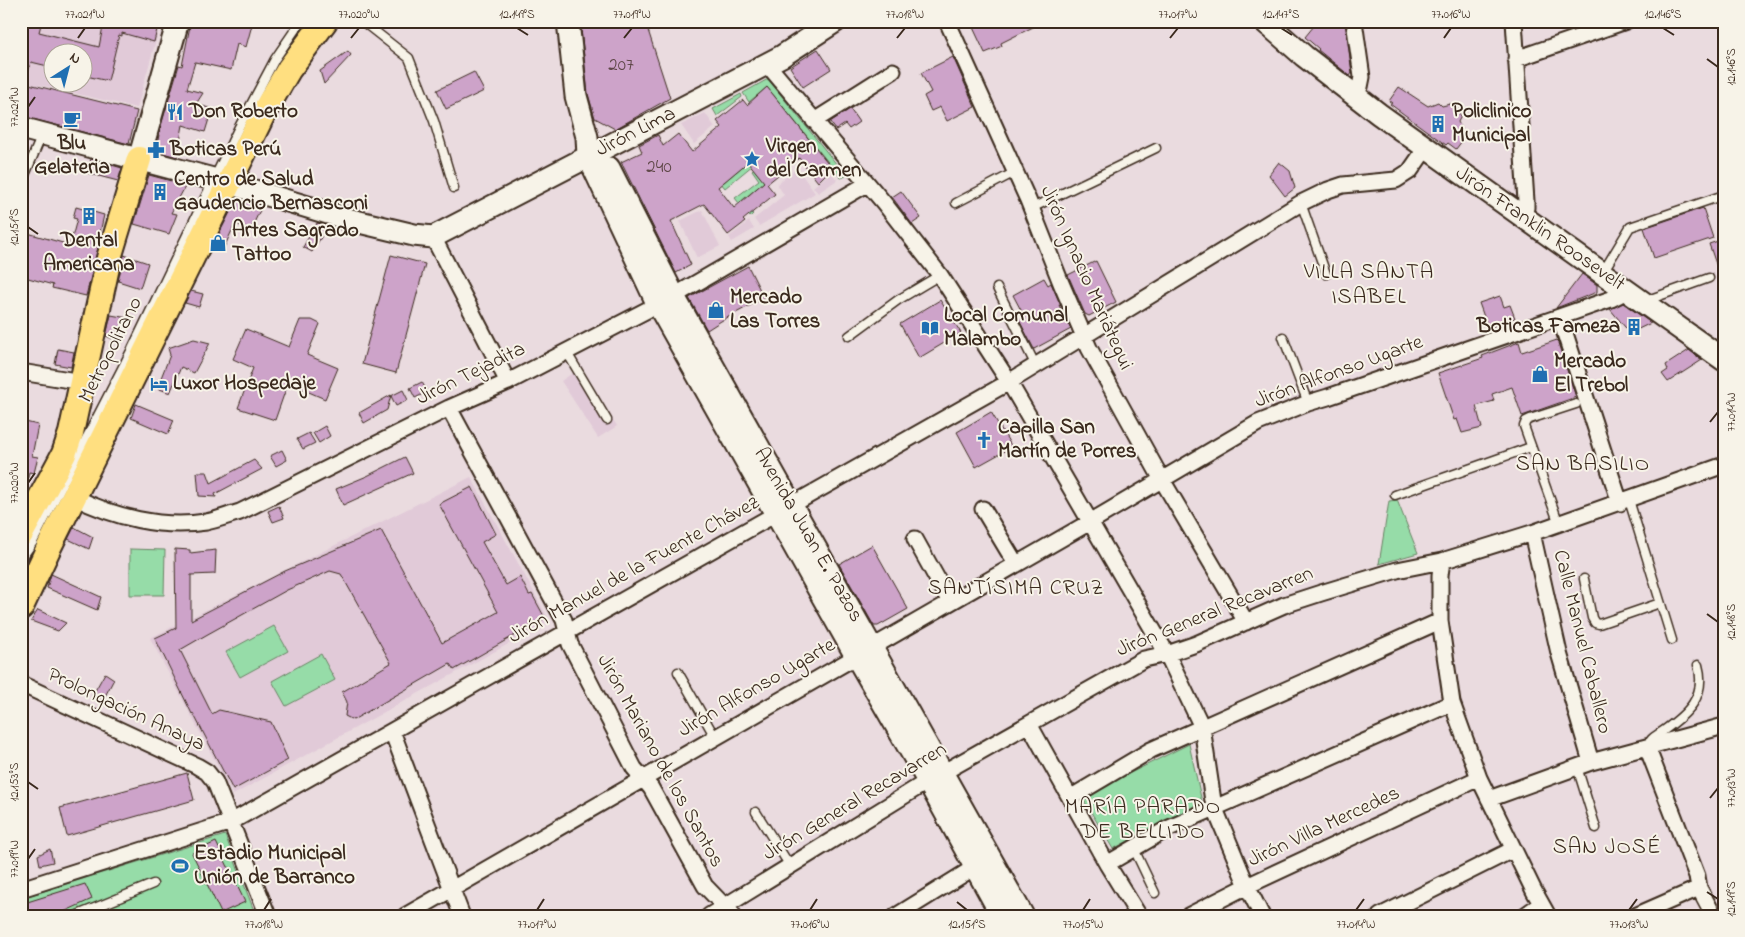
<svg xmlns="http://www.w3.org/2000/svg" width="1745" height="937" font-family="'Indie Flower',sans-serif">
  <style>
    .built { fill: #e1cad8; fill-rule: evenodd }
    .green { fill: #96dca8; stroke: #688363 }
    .building { fill: #cda3c9; stroke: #3b2a1e; fill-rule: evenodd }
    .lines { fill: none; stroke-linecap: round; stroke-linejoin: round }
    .lane-casing { stroke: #3b2a1e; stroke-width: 11 }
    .street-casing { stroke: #3b2a1e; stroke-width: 19 }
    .secondary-casing { stroke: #3b2a1e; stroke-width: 25 }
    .primary-casing { stroke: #3b2a1e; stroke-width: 28 }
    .lane { stroke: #f7f3e8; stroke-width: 8 }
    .street { stroke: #f7f3e8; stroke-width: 15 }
    .secondary { stroke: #f7f3e8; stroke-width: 21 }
    .primary { stroke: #ffdf80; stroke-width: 24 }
    .ticks { fill: none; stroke: #3b2a1e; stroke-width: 2 }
    .labels { text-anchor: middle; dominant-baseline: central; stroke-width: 4; stroke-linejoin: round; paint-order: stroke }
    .number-label { font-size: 19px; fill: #604849 }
    .poi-label { font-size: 21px; font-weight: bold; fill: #3b2a1e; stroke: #f7f3e8; text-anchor: start }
    .street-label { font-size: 21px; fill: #3b2a1e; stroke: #f7f3e8 }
    .neighbourhood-label { font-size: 22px; letter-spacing: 1px; fill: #3b2a1e; stroke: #f7f3e8 }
    .neatline { fill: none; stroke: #3b2a1e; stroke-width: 2 }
    .ticks-label { font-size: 12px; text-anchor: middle; fill: #3b2a1e }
  </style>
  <rect width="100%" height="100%" fill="#eadbdf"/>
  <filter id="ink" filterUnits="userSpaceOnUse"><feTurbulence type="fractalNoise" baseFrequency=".02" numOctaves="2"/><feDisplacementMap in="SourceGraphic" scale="10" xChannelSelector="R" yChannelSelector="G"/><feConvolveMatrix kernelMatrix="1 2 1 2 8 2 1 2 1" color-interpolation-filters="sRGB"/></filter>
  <g filter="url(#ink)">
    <path class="built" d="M21,21L161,22L137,108L39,85L30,119L21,117ZM52,52H82V82H52Z
      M705,113L715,127L694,144L681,125Z
      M797,168L815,193L759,226L754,219L784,195L777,184Z
      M831,172L837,180L818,193L813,187Z
      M702,210L720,246L697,258L680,221Z
      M749,221L754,229L732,242L729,237Z
      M580,368L617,426L598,438L561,381Z
      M471,477L548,618L543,625L233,795L150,638Z"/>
    <path class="green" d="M768,79L846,176L841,178L767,87L749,102L743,93Z
      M741,94L742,97L717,116L713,109Z
      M774,151L764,182L740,202L753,214L750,217L735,198L759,180L752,170Z
      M759,160L725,188L711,171H714L723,183L748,162Z
      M1397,500L1418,553L1379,564L1389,501Z
      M130,549L165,550L164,595H130Z
      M274,626L288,651L240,677L226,652Z
      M321,654L335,680L286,706L272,681Z
      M1189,744L1202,802L1113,849L1082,797Z
      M225,835L256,916H21V898Z"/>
    <path class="building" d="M21,21H42L39,32L99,47L104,21H159L154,42L122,33V36L119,35L108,81L82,75V52H52V67L31,62L25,83L137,111L129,144L21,116Z
      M191,21H253L246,47L237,44L231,70L195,62L187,89L203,93L196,104L212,109L205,132L183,125L177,157L156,151L160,129L179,65L182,66Z
      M599,21H645L670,98L615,129L595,118L588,94L581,29Z
      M970,21H1045L1001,43L1002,46L985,53Z
      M1318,21H1345L1352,73L1350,76L1318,50L1319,49L1305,37Z
      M818,49L831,69L803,87L790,67Z
      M348,51L351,55L324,84L320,71Z
      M953,57L975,107L947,121L940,107L931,111L924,96L931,92L921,73Z
      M474,72L484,91L446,109L437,90Z
      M767,87L832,168L818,182L799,158L767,184L775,194L743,220L745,222L728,235L704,204L671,221L691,265L676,273L621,162L642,152L639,145L658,135L663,146L678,134L692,152L722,127L717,121L743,100L747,105ZM748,162L764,182L734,208L718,187Z
      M1399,87L1428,106L1438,102L1442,106L1454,103L1461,116L1458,122L1462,129L1459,136L1462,141L1456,149L1448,143L1446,145L1390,104L1392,103L1389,101Z
      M850,109L859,122L849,129L845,124L836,130L830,122Z
      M91,159L122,168L118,181L87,173Z
      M1279,162L1290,171L1295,188L1285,196L1269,175Z
      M149,175L186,185L171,213L177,214L169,234L134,224Z
      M901,191L921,218L912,224L892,197Z
      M237,199L262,206L251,229L235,224L222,252L212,247Z
      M76,207L104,215L99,237H101L86,296L52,288L53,285L21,276V243L24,232L70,245L77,219L73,218Z
      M1703,208L1713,238L1654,258L1644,228Z
      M317,223L328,226L312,252L303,247Z
      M1724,239V281H1722L1709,244Z
      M124,255L148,263L140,288L118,281Z
      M391,255L425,264L396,373L362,364Z
      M1096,261L1116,302L1089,316L1085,314L1068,275Z
      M748,266L764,298L721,321L707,330L689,298Z
      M1582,274L1597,285V292L1556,308Z
      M1044,278L1048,285L1051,283L1061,306L1059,305L1071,329L1034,349L1017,316L1023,314L1013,295Z
      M191,291L203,294L199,307L185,303Z
      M1500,296L1504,307L1510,305L1515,318L1488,328L1479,303Z
      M940,300L961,333L919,358L900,324Z
      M1623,303L1651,323L1630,333L1610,309Z
      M111,315L128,318L118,341L106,336Z
      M300,320H312L320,324L307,355L338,368L325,399L288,383L275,420L238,408L253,368L233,359L246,329L289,347Z
      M194,339L210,343L194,373L181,367L170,393L157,388L170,355L168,348Z
      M1557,340L1576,397L1522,416L1512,387L1492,394L1494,401L1476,406L1482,428L1462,433L1457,419L1454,420L1438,373L1483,358L1482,356L1519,342L1522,352Z
      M58,349L74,352L71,367L55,364Z
      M1689,350L1702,360L1668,382L1662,374L1668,370L1666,365Z
      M422,382L427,392L415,398L410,388Z
      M403,390L408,400L396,406L391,396Z
      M391,395L387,410L364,423L359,413Z
      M136,404L174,420L168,434L131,418Z
      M991,412L1012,447L976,467L957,432Z
      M21,421L38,425L32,456L38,457L34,473L29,472L27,483H21Z
      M325,426L330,436L319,443L313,433Z
      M309,433L315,443L303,449L297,439Z
      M282,450L287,460L276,466L270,456Z
      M405,457L413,473L343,505L336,489L367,476Z
      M254,460L262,469L215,494L216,497L199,496L197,472H207L211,483Z
      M472,487L496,534L482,542L506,585L520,577L529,595L532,594L545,618L454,670L450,664L353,720L345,716L347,702L342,692L391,663L341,574L330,571L287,590L206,635L180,650L212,714L219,710L271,722L288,760L233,790L193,713L192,714L155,638L176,628L175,549L190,550V553L216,550L215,574L191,575V620L285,571L381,530L442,643L498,612L439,504Z
      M279,506L284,518L273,522L268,511Z
      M74,527L93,537L89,549L68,539Z
      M872,545L908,609L878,626H874L839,564Z
      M51,574L101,597L97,610L47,588Z
      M38,610L66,623L58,631L31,621Z
      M105,673L114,679L102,702L92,696Z
      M187,773L194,800L67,836L60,808Z
      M216,842L245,902L221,913L192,853Z
      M50,849L53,862L40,865L38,855Z
      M85,884L92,899L55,916H21V904Z"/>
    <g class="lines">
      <g class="lane-casing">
        <path id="lane" d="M362,21L409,58L434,121L454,188
          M21,184L42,135
          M956,203L1015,172
          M1301,203L1326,274
          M1032,208L1156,148
          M1603,272L1630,227L1724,195
          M997,288L1036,366
          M1645,301L1709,278
          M849,336L898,300L940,275
          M1283,337L1308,403
          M566,351L607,420
          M1395,495L1531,447
          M21,497L36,499
          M1629,500L1672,640
          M1559,524L1524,426L1526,421L1530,419L1576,404
          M21,559L33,542L132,349L239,127L275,59L301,21
          M1584,579L1592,618L1595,623L1599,624L1660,603
          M678,672L715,737
          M1647,747C1651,737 1655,737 1663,731C1687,714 1707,697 1698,665
          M1577,767L1596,828
          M756,812L790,866
          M1134,849L1155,893
          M75,916L153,884"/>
      </g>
      <g class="street-casing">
        <path id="street" d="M947,21L1028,200L1061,283L1089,348L1161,478L1246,622
          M1514,21L1526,201V208L1521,215
          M1516,59L1626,21
          M767,64L884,203L940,275L1009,382L1167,654L1202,727L1213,801L1215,809L1247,886L1262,916
          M1353,95L1360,87L1362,77L1354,21
          M814,121L893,71
          M433,237L508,382
          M1560,318L1620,503
          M21,372L82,382
          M449,408L564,620L570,644L634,768L651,788L705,886L734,916
          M74,497C114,517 161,529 206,522C217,520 229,515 240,512L449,408L508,382L674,296L867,184
          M983,509L1016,564
          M1532,533L1559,653L1591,762
          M915,539L950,602
          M1442,561L1440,575V621L1452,703L1479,778L1534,891L1548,916
          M21,684L197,766L207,772L215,782L268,916
          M1029,724L1107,864L1139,916
          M392,731L462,916
          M1647,747L1697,876L1699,888L1714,916
          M1070,798L1151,750L1440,621
          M1489,799L1591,762L1724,726
          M1107,864L1167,829L1452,703
          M21,889L231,822L1009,382L1301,203L1328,190L1343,185L1396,180L1410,171L1426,148
          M405,916L1090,522L1258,423L1308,403L1328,397L1611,299L1619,295L1624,288
          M709,916L928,781L1144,659L1167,654L1196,644L1284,605L1321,593L1397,570L1442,561L1532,533L1724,465
          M896,916L975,867
          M1188,916L1247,886L1479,778
          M1380,916L1514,849
          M1524,916L1541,904
          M1635,916L1699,888"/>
      </g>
      <g class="secondary-casing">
        <path id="secondary" d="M568,21L576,96L587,137L588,156L657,303L856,656L928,781L1002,916
          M1264,21L1304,56L1379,114L1724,360
          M21,128L228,183L351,220L414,235L433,237L757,69L782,56L836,21
          M139,159L178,21
          M609,168L677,302L1023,916"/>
      </g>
      <g class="primary-casing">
        <path id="primary" d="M21,534L64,454L71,433L109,258L139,159
          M21,607L50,545L265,110L289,69L325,21"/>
      </g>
      <use href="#lane" class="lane"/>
      <use href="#street" class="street"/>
      <use href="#secondary" class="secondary"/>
      <use href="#primary" class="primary"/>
    </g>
  </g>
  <path class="ticks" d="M517,28L528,35M1281,28L1292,35M1663,28L1674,35M78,38L85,28M351,38L359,28M624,38L632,28M897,38L905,28M1170,38L1178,28M1444,38L1451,28M1707,59L1718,67M28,107L35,97M28,227L38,234M1710,422L1718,412M28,483L35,473M1707,614L1718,622M28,782L38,789M1710,798L1718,788M28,859L35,849M1707,892L1718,899M957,902L967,910M264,910L271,899M537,910L544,899M810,910L817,899M1083,910L1090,899M1356,910L1364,899M1629,910L1637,899"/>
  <defs>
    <g id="restaurant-bare" transform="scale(1.35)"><path d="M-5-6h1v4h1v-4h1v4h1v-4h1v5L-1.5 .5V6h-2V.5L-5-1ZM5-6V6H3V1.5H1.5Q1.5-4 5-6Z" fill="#1f6fb2" stroke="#f7f3e8" stroke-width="2.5" paint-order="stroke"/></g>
    <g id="cafe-bare" transform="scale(1.35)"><path d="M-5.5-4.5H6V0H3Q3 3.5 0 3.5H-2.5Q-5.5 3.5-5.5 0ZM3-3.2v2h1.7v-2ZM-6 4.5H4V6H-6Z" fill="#1f6fb2" stroke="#f7f3e8" stroke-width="2.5" paint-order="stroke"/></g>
    <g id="building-bare" transform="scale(1.35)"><path d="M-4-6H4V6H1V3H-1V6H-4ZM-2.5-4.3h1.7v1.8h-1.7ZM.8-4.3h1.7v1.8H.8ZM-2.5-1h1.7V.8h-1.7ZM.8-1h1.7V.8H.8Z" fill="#1f6fb2" stroke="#f7f3e8" stroke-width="2.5" paint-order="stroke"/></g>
    <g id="pharmacy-bare" transform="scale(1.35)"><path d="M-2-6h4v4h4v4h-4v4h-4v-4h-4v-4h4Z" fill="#1f6fb2" stroke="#f7f3e8" stroke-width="2.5" paint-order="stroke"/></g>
    <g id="sight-bare" transform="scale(1.35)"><path d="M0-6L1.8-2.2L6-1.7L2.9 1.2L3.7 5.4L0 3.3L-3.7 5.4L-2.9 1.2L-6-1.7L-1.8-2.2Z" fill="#1f6fb2" stroke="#f7f3e8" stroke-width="2.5" paint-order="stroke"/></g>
    <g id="shop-bare" transform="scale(1.35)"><path d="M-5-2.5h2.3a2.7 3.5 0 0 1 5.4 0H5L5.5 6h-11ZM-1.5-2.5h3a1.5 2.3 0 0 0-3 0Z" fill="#1f6fb2" stroke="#f7f3e8" stroke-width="2.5" paint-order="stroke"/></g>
    <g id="library-bare" transform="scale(1.35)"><path d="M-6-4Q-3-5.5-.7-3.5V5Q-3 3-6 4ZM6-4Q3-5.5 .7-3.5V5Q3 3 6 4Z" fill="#1f6fb2" stroke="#f7f3e8" stroke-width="2.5" paint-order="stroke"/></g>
    <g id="hotel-bare" transform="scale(1.35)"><path d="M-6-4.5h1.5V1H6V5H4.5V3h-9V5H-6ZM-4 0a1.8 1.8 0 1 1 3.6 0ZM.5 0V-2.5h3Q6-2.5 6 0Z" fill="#1f6fb2" stroke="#f7f3e8" stroke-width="2.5" paint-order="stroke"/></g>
    <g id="church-bare" transform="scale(1.35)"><path d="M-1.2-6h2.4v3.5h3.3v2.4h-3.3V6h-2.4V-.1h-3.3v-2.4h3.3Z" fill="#1f6fb2" stroke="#f7f3e8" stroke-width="2.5" paint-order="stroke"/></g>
    <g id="stadium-bare" transform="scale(1.35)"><path d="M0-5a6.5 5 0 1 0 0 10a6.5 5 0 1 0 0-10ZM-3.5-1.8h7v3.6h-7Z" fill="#1f6fb2" stroke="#f7f3e8" stroke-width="2.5" paint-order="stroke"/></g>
  </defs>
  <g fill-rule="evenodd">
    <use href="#restaurant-bare" x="175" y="112"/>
    <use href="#cafe-bare" x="72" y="119"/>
    <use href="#building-bare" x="1438" y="124"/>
    <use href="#pharmacy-bare" x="156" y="150"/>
    <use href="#sight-bare" x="752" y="159"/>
    <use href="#building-bare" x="160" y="192"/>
    <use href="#building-bare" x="89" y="216"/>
    <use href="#shop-bare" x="218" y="243"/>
    <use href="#shop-bare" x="716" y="310"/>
    <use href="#building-bare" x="1634" y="327"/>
    <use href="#library-bare" x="930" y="328"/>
    <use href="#shop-bare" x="1540" y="374"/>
    <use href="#hotel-bare" x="159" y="384"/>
    <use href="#church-bare" x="984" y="440"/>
    <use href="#stadium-bare" x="180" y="866"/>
  </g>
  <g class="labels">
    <g class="number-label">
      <text x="621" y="65">207</text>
      <text x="659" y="167">240</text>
    </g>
    <g class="poi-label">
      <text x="189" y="112">Don Roberto</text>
      <text x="1452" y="112">Policlinico<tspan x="1452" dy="24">Municipal</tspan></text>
      <text x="72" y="144" text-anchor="middle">Blu<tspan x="72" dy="24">Gelateria</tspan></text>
      <text x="766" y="147">Virgen<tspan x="766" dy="24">del Carmen</tspan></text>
      <text x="170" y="150">Boticas Perú</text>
      <text x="174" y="180">Centro de Salud<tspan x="174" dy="24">Gaudencio Bernasconi</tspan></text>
      <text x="232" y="231">Artes Sagrado<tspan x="232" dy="24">Tattoo</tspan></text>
      <text x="89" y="241" text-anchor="middle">Dental<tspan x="89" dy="24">Americana</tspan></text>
      <text x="730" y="298">Mercado<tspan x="730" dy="24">Las Torres</tspan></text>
      <text x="944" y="316">Local Comunal<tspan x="944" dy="24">Malambo</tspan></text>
      <text x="1620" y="327" text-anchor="end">Boticas Fameza</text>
      <text x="1554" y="362">Mercado<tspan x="1554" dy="24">El Trebol</tspan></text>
      <text x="173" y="384">Luxor Hospedaje</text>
      <text x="998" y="428">Capilla San<tspan x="998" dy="24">Martín de Porres</tspan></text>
      <text x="194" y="854">Estadio Municipal<tspan x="194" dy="24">Unión de Barranco</tspan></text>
    </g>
    <g class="street-label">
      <text transform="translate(636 132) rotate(-27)">Jirón Lima</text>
      <text transform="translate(1540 229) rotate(35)">Jirón Franklin Roosevelt</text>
      <text transform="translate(1086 278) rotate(66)">Jirón Ignacio Mariátegui</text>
      <text transform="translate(111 350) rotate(-63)">Metropolitano</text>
      <text transform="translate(1339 372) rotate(-20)">Jirón Alfonso Ugarte</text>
      <text transform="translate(471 374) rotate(-26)">Jirón Tejadita</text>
      <text transform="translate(808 535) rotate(60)">Avenida Juan E. Pazos</text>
      <text transform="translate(634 570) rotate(-29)">Jirón Manuel de la Fuente Chávez</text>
      <text transform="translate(1215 612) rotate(-22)">Jirón General Recavarren</text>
      <text transform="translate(1582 642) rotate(76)">Calle Manuel Caballero</text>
      <text transform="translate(757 688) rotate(-30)">Jirón Alfonso Ugarte</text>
      <text transform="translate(126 710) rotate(25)">Prolongación Anaya</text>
      <text transform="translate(660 761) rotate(61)">Jirón Mariano de los Santos</text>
      <text transform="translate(855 802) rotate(-31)">Jirón General Recavarren</text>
      <text transform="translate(1324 827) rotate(-25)">Jirón Villa Mercedes</text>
    </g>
    <g class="neighbourhood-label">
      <text x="1369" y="273">VILLA SANTA<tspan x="1369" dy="25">ISABEL</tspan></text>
      <text x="1583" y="465">SAN BASILIO</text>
      <text x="1016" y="589">SANTÍSIMA CRUZ</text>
      <text x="1143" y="808">MARÍA PARADO<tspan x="1143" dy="25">DE BELLIDO</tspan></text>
      <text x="1607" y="848">SAN JOSÉ</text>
    </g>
  </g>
  <rect width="1745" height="937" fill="none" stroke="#f7f3e8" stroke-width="55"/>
  <g transform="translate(68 68) rotate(36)"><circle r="24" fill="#f7f3e8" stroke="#aca397"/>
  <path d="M0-4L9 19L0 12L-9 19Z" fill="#1f6fb2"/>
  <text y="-8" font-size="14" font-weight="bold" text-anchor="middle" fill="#3b2a1e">N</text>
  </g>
  <rect x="28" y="28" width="1690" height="882" class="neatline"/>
  <g class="ticks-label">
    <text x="85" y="18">77.021°W</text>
    <text x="359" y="18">77.020°W</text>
    <text x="517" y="18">12.149°S</text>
    <text x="632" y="18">77.019°W</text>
    <text x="905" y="18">77.018°W</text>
    <text x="1178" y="18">77.017°W</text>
    <text x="1281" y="18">12.147°S</text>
    <text x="1451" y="18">77.016°W</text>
    <text x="1663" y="18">12.146°S</text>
    <text transform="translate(1731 67) rotate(-90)" y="4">12.146°S</text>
    <text transform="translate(14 107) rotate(-90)" y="4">77.021°W</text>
    <text transform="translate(14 227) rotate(-90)" y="4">12.151°S</text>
    <text transform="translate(1731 412) rotate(-90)" y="4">77.014°W</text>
    <text transform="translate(14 483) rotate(-90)" y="4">77.020°W</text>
    <text transform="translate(1731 622) rotate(-90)" y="4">12.148°S</text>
    <text transform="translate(14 782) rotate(-90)" y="4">12.153°S</text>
    <text transform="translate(1731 788) rotate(-90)" y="4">77.013°W</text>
    <text transform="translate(14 859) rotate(-90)" y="4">77.019°W</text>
    <text transform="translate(1731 899) rotate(-90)" y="4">12.149°S</text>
    <text x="264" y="928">77.018°W</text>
    <text x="537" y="928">77.017°W</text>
    <text x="810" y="928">77.016°W</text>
    <text x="967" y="928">12.151°S</text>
    <text x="1083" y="928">77.015°W</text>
    <text x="1356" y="928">77.014°W</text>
    <text x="1629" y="928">77.013°W</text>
  </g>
</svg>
